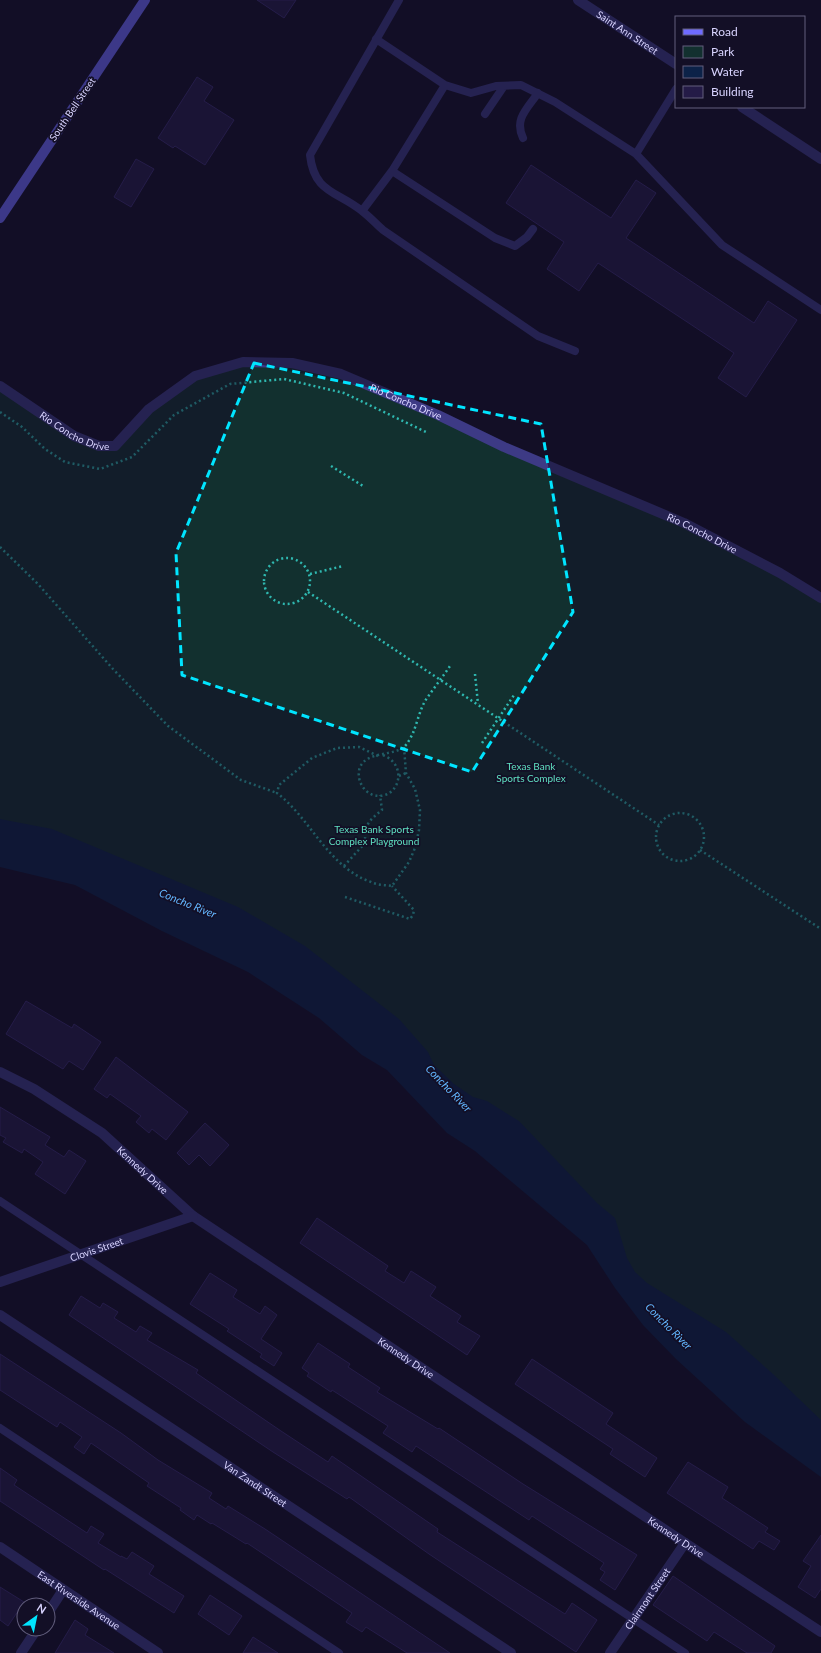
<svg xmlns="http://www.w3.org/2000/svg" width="821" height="1653" font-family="Lato,sans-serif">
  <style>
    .green { fill: #12302f }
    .water { fill: #0c2248 }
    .building { fill: #241b47; stroke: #3b2d73 }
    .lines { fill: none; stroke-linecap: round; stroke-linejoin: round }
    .path { stroke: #2fb8b0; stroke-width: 2.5; stroke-dasharray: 2 3; stroke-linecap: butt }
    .service { stroke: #3d3a85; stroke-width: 8 }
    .minor { stroke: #3d3a85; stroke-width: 10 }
    .secondary { stroke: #6f6bff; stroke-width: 10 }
    .marked { fill: none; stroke: #00e5ff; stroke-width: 3; stroke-dasharray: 8 5; stroke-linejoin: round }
    .labels { text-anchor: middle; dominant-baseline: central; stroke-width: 3.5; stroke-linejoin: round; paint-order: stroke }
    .street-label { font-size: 10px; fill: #d9d4ff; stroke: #130f26 }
    .park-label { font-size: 10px; fill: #5fe0c0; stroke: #130f26 }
    .water-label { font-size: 11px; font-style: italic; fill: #62b6ff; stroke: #130f26 }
  </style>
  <rect width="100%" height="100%" fill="#130f26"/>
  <path class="green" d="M243,362L341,374L684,523L821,598V1453L754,1410L421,1060L0,839V386L74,436L115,446L149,409L195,376Z"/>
  <path class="water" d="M0,819L52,829L238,907L305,946L399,1019L428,1052L434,1065L454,1084L473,1097L487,1101L519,1121L597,1203L615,1218L627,1258L635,1272L647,1283L726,1332L773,1374L821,1420V1477L745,1422L676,1359L643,1325L615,1288L587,1245L475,1151L447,1133L387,1070L362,1055L319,1018L248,972L162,931L75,885L0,867Z"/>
  <path class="building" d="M257,0H296L284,18Z
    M197,77L213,87L204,101L234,120L205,165L175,146L173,148L158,138Z
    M136,159L154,169L131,207L114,197Z
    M531,165L611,218L636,180L656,193L626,238L754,323L768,301L797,320L746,397L718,378L734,353L598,263L579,291L547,269L564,242L506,203Z
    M26,1001L72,1028L74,1024L101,1042L83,1070L69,1061L63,1069L6,1034Z
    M116,1057L188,1112L166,1140L152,1129L149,1133L136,1122L141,1116L110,1094L107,1098L94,1089Z
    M0,1107L50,1137L45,1145L64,1157L69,1150L86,1161L65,1194L35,1174L43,1162L24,1149L22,1153L3,1142L6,1138L0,1135Z
    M205,1123L229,1145L210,1166L199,1155L189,1165L177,1153Z
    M317,1218L388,1266L385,1271L404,1283L411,1271L436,1287L430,1296L461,1316L457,1322L480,1336L467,1355L300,1243Z
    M210,1273L237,1290L233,1297L260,1314L265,1306L277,1315L261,1339L282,1353L274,1366L260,1357L262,1354L227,1331L229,1329L190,1304Z
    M81,1296L100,1308L103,1303L118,1312L114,1318L136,1332L140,1326L152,1333L147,1340L198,1370L196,1373L281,1431L328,1462L332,1456L438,1529L437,1532L565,1614L572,1603L597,1620L576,1652L429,1554L349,1497L347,1499L273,1452L69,1315Z
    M318,1343L350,1364L348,1367L380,1388L377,1392L438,1429L439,1428L523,1484L637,1555L615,1590L600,1580L605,1572L600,1569L604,1563L532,1516L529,1520L416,1446L412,1452L383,1433L388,1426L332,1390L331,1392L307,1376L309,1373L302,1368Z
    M0,1354L121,1433L158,1460L212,1493L209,1498L226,1509L228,1506L265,1529L450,1653H407L366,1627L362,1632L346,1622L352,1613L247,1543L246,1544L212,1523L211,1524L197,1515L194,1520L180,1510L181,1508L147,1486L149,1483L91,1443L84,1454L74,1447L82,1437L60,1422L57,1427L0,1390Z
    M532,1359L613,1413L606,1424L657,1458L645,1477L610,1454L613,1449L515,1384Z
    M688,1462L728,1487L722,1498L768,1528L765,1532L780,1541L774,1550L759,1541L753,1549L667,1493Z
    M0,1468L17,1480L14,1485L87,1533L91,1526L104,1534L98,1543L121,1557V1556L127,1559L132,1552L154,1566L149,1574L184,1596L174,1613L105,1569L104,1570L0,1501Z
    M821,1535V1589L815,1598L798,1587L811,1566L803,1561Z
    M673,1576L775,1646L771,1653H747L714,1632L707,1641L653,1605Z
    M0,1587L24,1602L8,1626L0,1620Z
    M210,1595L242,1616L229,1635L198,1614Z
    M75,1620L88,1629L85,1635L114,1653H55Z
    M253,1637L278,1653H243Z"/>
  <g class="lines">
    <path class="path" d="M0,412L22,427L45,449L65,462L100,469L132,457L174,415L230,384L284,379L344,393L426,432
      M331,466L363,486
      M0,547L38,584L113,669L168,726L241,780L277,793
      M264 581a23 23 0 1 1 46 0a23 23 0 1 1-46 0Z
      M310,574L343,566
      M308,592L659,825
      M475,674L478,704
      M482,743L514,695
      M383,755C410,766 398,802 373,795C362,791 356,778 360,767C367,752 389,756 403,748C407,745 411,737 413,733C417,723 420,710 425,701C433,689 442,678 450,666
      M378,756L359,747L337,748L312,758L279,785L277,793C311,819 328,867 371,882C377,885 385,885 392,886L409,862L415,848L419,830L420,810L415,789L406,773L404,747
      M399,776L406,773
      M656 837a24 24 0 1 1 48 0a24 24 0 1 1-48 0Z
      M700,850L821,929
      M344,866L365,843C365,825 367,822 382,810L380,795
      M345,897L410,919L413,915L414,910L392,886"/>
    <path class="service" d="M399,0L310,155C314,193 337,191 362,211C370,217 376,224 383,230L538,336L575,351
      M445,85L471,93L496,86L521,85L555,102L636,154
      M676,89L636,154L722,245L821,310
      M485,114L504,86
      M523,138C514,119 527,109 538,93
      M392,171L495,238L515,246L527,237L533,229
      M362,211L392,171L445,85L376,39
      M0,1201L685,1653
      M0,1428L339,1653"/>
    <g class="minor">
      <path id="s1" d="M578,0L676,64"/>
      <path d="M742,107L821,159"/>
      <path id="s2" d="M0,386L74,436L99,446H115L149,409L195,376L243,362L292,363L341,374L438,415L504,447L684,523L780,573L821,598"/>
      <path id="s3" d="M0,1072L34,1089L102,1133L193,1216L685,1543L821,1632"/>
      <path id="s4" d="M0,1282L193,1216"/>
      <path id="s5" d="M0,1315L511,1653"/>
      <path id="s6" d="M0,1547L158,1653"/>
      <path d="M48,1613L63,1590"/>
      <path d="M21,1653L37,1629"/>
      <path id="s7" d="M610,1653L685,1543"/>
    </g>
    <path class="secondary" d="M0,218L145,0"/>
  </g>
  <path d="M0 0H821V1653H0ZM254,363L541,424L573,612L472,772L182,675L176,553Z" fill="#130f26" fill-opacity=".55" fill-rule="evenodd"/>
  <path class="marked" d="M254,363L541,424L573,612L472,772L182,675L176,553Z"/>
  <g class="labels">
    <g class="street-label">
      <text stroke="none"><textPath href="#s1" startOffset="59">Saint Ann Street</textPath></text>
      <text transform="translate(72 109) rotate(-56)">South Bell Street</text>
      <text stroke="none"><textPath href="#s2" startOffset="459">Rio Concho Drive</textPath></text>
      <text stroke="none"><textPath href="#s2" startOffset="88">Rio Concho Drive</textPath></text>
      <text stroke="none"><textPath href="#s2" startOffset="783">Rio Concho Drive</textPath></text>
      <text stroke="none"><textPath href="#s3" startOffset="174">Kennedy Drive</textPath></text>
      <text stroke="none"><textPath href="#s4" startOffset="102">Clovis Street</textPath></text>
      <text stroke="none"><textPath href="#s3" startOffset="498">Kennedy Drive</textPath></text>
      <text stroke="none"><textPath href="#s5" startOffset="306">Van Zandt Street</textPath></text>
      <text stroke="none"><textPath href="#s3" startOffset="822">Kennedy Drive</textPath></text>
      <text stroke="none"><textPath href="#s7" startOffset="66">Clairmont Street</textPath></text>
      <text stroke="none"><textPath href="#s6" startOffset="95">East Riverside Avenue</textPath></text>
    </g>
    <g class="park-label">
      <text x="531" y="766">Texas Bank<tspan x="531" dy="12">Sports Complex</tspan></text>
      <text x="374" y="829">Texas Bank Sports<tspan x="374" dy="12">Complex Playground</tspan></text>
    </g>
    <g class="water-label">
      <text transform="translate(188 903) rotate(22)">Concho River</text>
      <text transform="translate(449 1088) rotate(46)">Concho River</text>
      <text transform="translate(669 1326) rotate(45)">Concho River</text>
    </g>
  </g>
  <rect x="675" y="16" width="130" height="92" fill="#130f26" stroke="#625e7d"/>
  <rect x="683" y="29" width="20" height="6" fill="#6f6bff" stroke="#625e7d"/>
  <text x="711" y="36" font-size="12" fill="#d9d4ff">Road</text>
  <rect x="683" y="46" width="20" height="12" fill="#12302f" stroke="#625e7d"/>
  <text x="711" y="56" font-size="12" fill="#d9d4ff">Park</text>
  <rect x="683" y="66" width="20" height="12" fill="#0c2248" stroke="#625e7d"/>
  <text x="711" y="76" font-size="12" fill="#d9d4ff">Water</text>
  <rect x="683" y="86" width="20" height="12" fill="#241b47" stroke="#625e7d"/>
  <text x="711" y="96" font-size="12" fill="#d9d4ff">Building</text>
  <g transform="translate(36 1617) rotate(33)"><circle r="19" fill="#130f26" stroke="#625e7d"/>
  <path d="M0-3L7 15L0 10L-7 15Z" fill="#00e5ff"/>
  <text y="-6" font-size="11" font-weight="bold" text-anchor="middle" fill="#d9d4ff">N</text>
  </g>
</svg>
